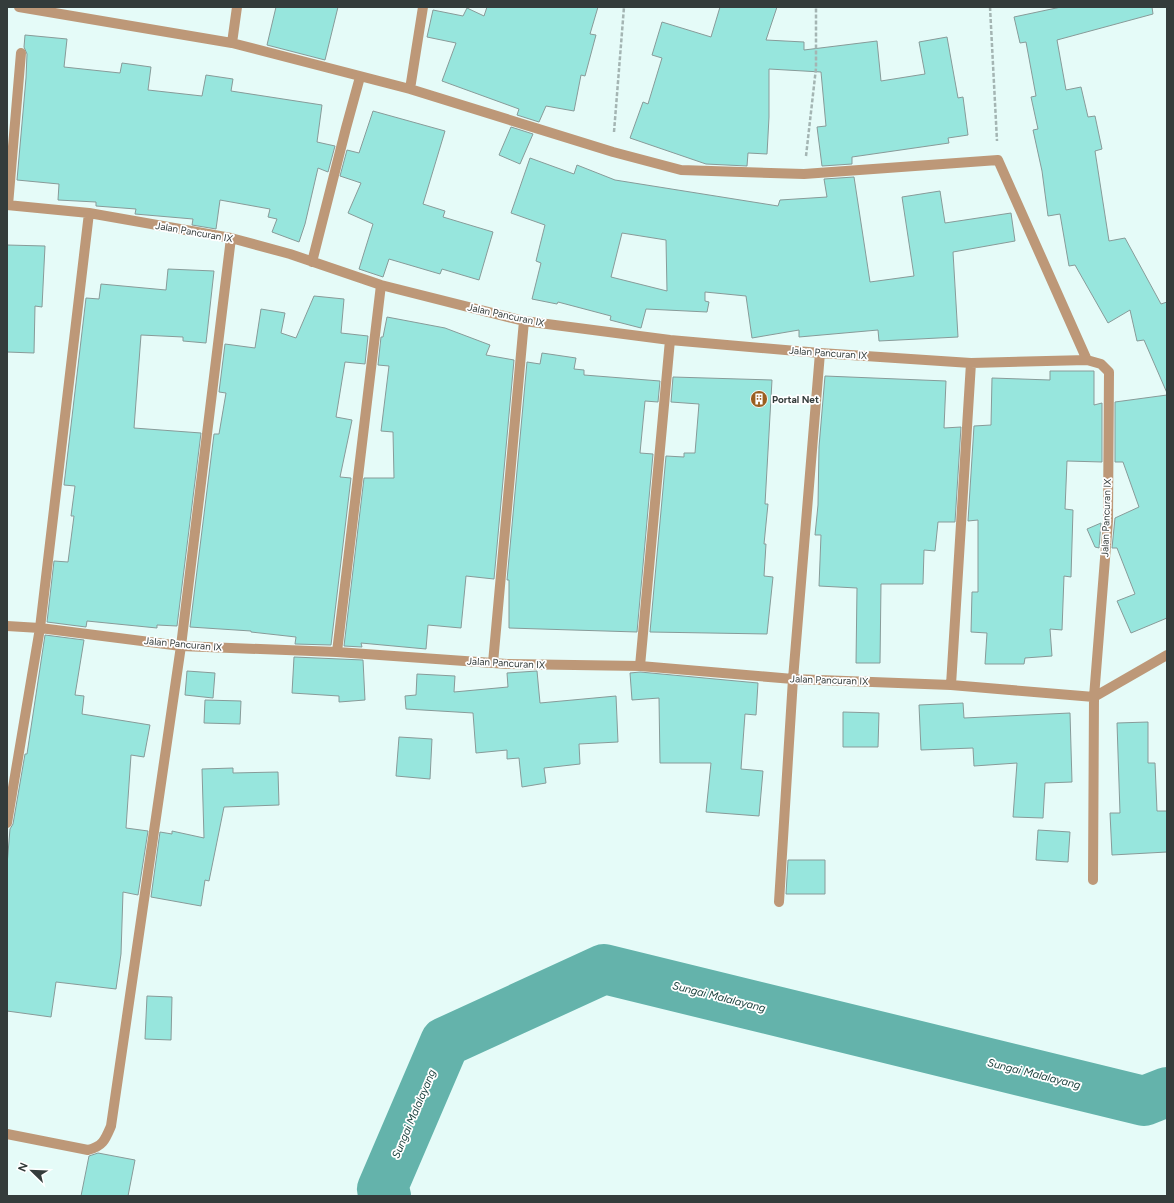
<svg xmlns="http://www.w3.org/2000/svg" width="1174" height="1203" font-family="Figtree,sans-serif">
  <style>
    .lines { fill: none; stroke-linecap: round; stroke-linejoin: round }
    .river { stroke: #64b3ab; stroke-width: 50 }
    .building { fill: #97e6dd; stroke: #889b99; fill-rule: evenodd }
    .path { stroke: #a4b5b3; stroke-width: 2.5; stroke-dasharray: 4 2; stroke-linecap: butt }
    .minor { stroke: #bd9878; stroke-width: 10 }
    .labels { text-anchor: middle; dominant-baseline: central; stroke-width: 3.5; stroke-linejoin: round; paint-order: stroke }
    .street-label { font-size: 10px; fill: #343c3b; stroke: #fff }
    .poi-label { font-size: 10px; font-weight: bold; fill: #343c3b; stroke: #fff; text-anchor: start }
    .water-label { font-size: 11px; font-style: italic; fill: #1c423e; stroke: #fff }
  </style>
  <rect width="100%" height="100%" fill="#e5fbf8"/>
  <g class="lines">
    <path class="river" d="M386,1196L382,1189L445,1042L604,969L1144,1101L1167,1092"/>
  </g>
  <path class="building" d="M276,7H338L325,60L267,45Z
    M487,7H598L590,34L596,35L585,76L581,75L574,111L546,106L539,122L517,115L519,109L442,81L456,43L427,37L433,10L463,16L467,8L484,16Z
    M720,7H777L766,40L804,42V50L877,41L881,81L925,74L919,42L947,37L958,98L963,97L968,135L948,138L949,143L852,157V164L822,166L817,127L826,126L821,72L769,69V117L767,154L748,153L747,166L706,164L630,138L643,102L648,104L662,58L652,55L662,22L711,37Z
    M1061,7H1152L1153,14L1057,40L1066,90L1081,87L1088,117L1095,116L1102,149L1095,151L1109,241L1125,238L1161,304L1167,302V393L1144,340L1137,341L1130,310L1108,323L1075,265L1069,266L1060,214L1048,216L1042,171L1033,130L1038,129L1031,97L1036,96L1026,42L1020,43L1014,17Z
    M25,35L67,39L64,67L120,73L122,63L151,67L148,90L202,96L206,75L233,79L231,91L322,105L317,142L335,146L328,172L318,168L305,224L299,242L272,232L277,219L268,217L270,209L220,200L216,229L192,225L193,219L135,214L136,209L96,206V202L58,200L59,184L17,180L26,78L27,54L24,47Z
    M373,111L445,131L423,204L445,211L443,217L493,232L479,280L442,269L440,274L389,259L383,277L359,269L373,224L348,213L361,183L340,176L347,150L359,153Z
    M511,127L533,134L520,164L499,155Z
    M530,158L574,174L577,165L615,180L778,206L780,200L827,197L824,179L854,177L870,282L914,276L902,197L940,191L945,223L1011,213L1015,241L953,252L958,337L879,341L878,330L799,337V330L752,338L746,296L705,292V301L709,302L707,312L646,309L641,328L610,320L611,316L558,302L557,304L532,299L541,263L536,261L545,225L511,213ZM622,233L666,240L667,291L611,277Z
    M7,245L45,246L42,307L35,306L34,353L7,352Z
    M168,269L214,271L206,343L183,341V337L141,335L134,428L201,433L177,626L157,625V628L87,621L86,627L47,622L54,561L68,562L74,516H71L75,486L64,485L86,298L99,299L101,284L166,290Z
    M314,296L344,299L341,333L368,336L365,364L345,362L336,417L352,420L340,477L351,478L331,645L295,644L296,637L251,632V631L190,627L214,434H219L226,393L219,392L225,344L255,348L261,309L285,313L281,333L296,338Z
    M387,317L445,328L490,345L486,355L514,360L494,579L466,576L461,628L428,625L426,649L361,643L362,647L344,646L364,478H394L393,432L381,431L389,366L378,365L381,337H383Z
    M542,353L576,358L574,369L584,370V375L660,381L658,402L645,401L640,453L653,454L637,632L509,628V580H507L527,362L540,364Z
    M1050,371H1094V405L1102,403V462L1067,461L1065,509L1073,510L1071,577L1064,576L1062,630L1050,629L1052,656L1025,658L1024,664H985L987,633L971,632L972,592H978V520L968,521L974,426L991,425L992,378L1050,380Z
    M825,376L946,381L944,428L961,427L955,522H938L935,551L924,550L923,584H881L880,663H856L857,588L819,586L821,535H815L818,505L819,447Z
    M673,377L772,380L765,504H768L764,544H766L764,576L773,577L767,634L650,632L666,456L684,457V453H695L699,404L671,402Z
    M1167,395V618L1131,633L1117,601L1135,594L1117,548H1112L1115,518L1139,507L1123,462H1115V402Z
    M1101,523L1099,548L1095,547L1087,529Z
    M45,635L84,640L75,695L84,696L82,714L150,725L144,757L131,755L126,828L148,831L138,895L123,892L121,954L116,989L56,982L51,1017L7,1011V865L10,829L13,824L25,754H27Z
    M294,657L363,660L365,700L339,702V696L292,693Z
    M187,671L215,673L213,698L185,695Z
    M537,671L540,703L616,696L618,742L579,744L580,764L544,768L546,783L522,787L519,758L507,759V750L476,753L473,713L406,709L405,696L416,695L417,674L455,676L454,692L508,687L507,673Z
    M640,672L758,683L756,715L745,714L741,769L763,771L759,816L706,812L711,763H660L659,698L632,700L630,673Z
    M205,700L241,701L240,724L204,723Z
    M963,703L964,718L1070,713L1072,782L1045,783L1043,818L1013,817L1017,763L974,766L973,748L921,750L919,705Z
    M843,712L879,713L878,747H843Z
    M1148,722V763H1155L1157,811H1167V852L1112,855L1110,813H1120L1117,723Z
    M399,737L432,739L430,779L396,776Z
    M233,768V773L278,772L279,805L224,807L209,881L205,880L201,906L151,897L160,832L172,834V831L204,838L202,769Z
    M1038,830L1070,832L1068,862L1036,860Z
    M788,860H825V894H786Z
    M147,996L172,997L171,1040L145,1039Z
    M98,1153L135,1160L128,1196H81L89,1156Z"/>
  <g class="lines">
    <path class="path" d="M990,7L997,141
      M614,132L624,7
      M806,156L816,68V7"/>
    <path class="minor" d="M19,7L232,43L410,89L613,152L681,170L804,174L998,160L1087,360
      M232,43L237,7
      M410,89L423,7
      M7,205L89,213L231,238L290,254L381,285L524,321L670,340L820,353L971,363L1087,360L1101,364L1109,372L1108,521L1094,697L951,685L793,679L640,666L507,664L337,652L181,646L40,628L7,626
      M8,205L21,53
      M312,262L346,128L360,77
      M337,652L381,285
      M493,663L524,321
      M640,666L670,340
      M951,685L971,363
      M7,823L40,628L89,213
      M1093,880L1094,697L1167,655
      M779,902L793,679L820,353
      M7,1134L88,1150C103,1146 105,1140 111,1126L181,646L231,238"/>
  </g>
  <defs>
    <g id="building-disc" transform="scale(0.9)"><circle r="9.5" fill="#9a5e20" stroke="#fff"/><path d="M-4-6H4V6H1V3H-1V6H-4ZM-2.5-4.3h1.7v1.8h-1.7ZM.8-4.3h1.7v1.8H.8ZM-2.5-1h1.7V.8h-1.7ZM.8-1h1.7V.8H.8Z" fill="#fff"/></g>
  </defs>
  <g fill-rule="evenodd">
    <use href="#building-disc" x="759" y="399"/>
  </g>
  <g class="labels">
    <g class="street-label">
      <text transform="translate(194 232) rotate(10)">Jalan Pancuran IX</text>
      <text transform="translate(506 315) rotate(12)">Jalan Pancuran IX</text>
      <text transform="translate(828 353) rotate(4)">Jalan Pancuran IX</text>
      <text transform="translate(1106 518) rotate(-88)">Jalan Pancuran IX</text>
      <text transform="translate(183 644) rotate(5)">Jalan Pancuran IX</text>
      <text transform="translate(506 663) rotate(3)">Jalan Pancuran IX</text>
      <text transform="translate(829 680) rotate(2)">Jalan Pancuran IX</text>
    </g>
    <g class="poi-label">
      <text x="772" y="399">Portal Net</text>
    </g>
    <g class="water-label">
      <text transform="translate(719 997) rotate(14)">Sungai Malalayang</text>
      <text transform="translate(1034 1074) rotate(14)">Sungai Malalayang</text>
      <text transform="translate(414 1114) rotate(-67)">Sungai Malalayang</text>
    </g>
  </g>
  <rect width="1174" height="1203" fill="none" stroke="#343c3b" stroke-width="16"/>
  <g transform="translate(32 1171) rotate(293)" stroke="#ffffff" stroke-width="3" paint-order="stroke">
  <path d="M0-3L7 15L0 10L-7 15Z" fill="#343c3b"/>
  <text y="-6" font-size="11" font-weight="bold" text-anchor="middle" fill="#343c3b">N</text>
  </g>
</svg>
